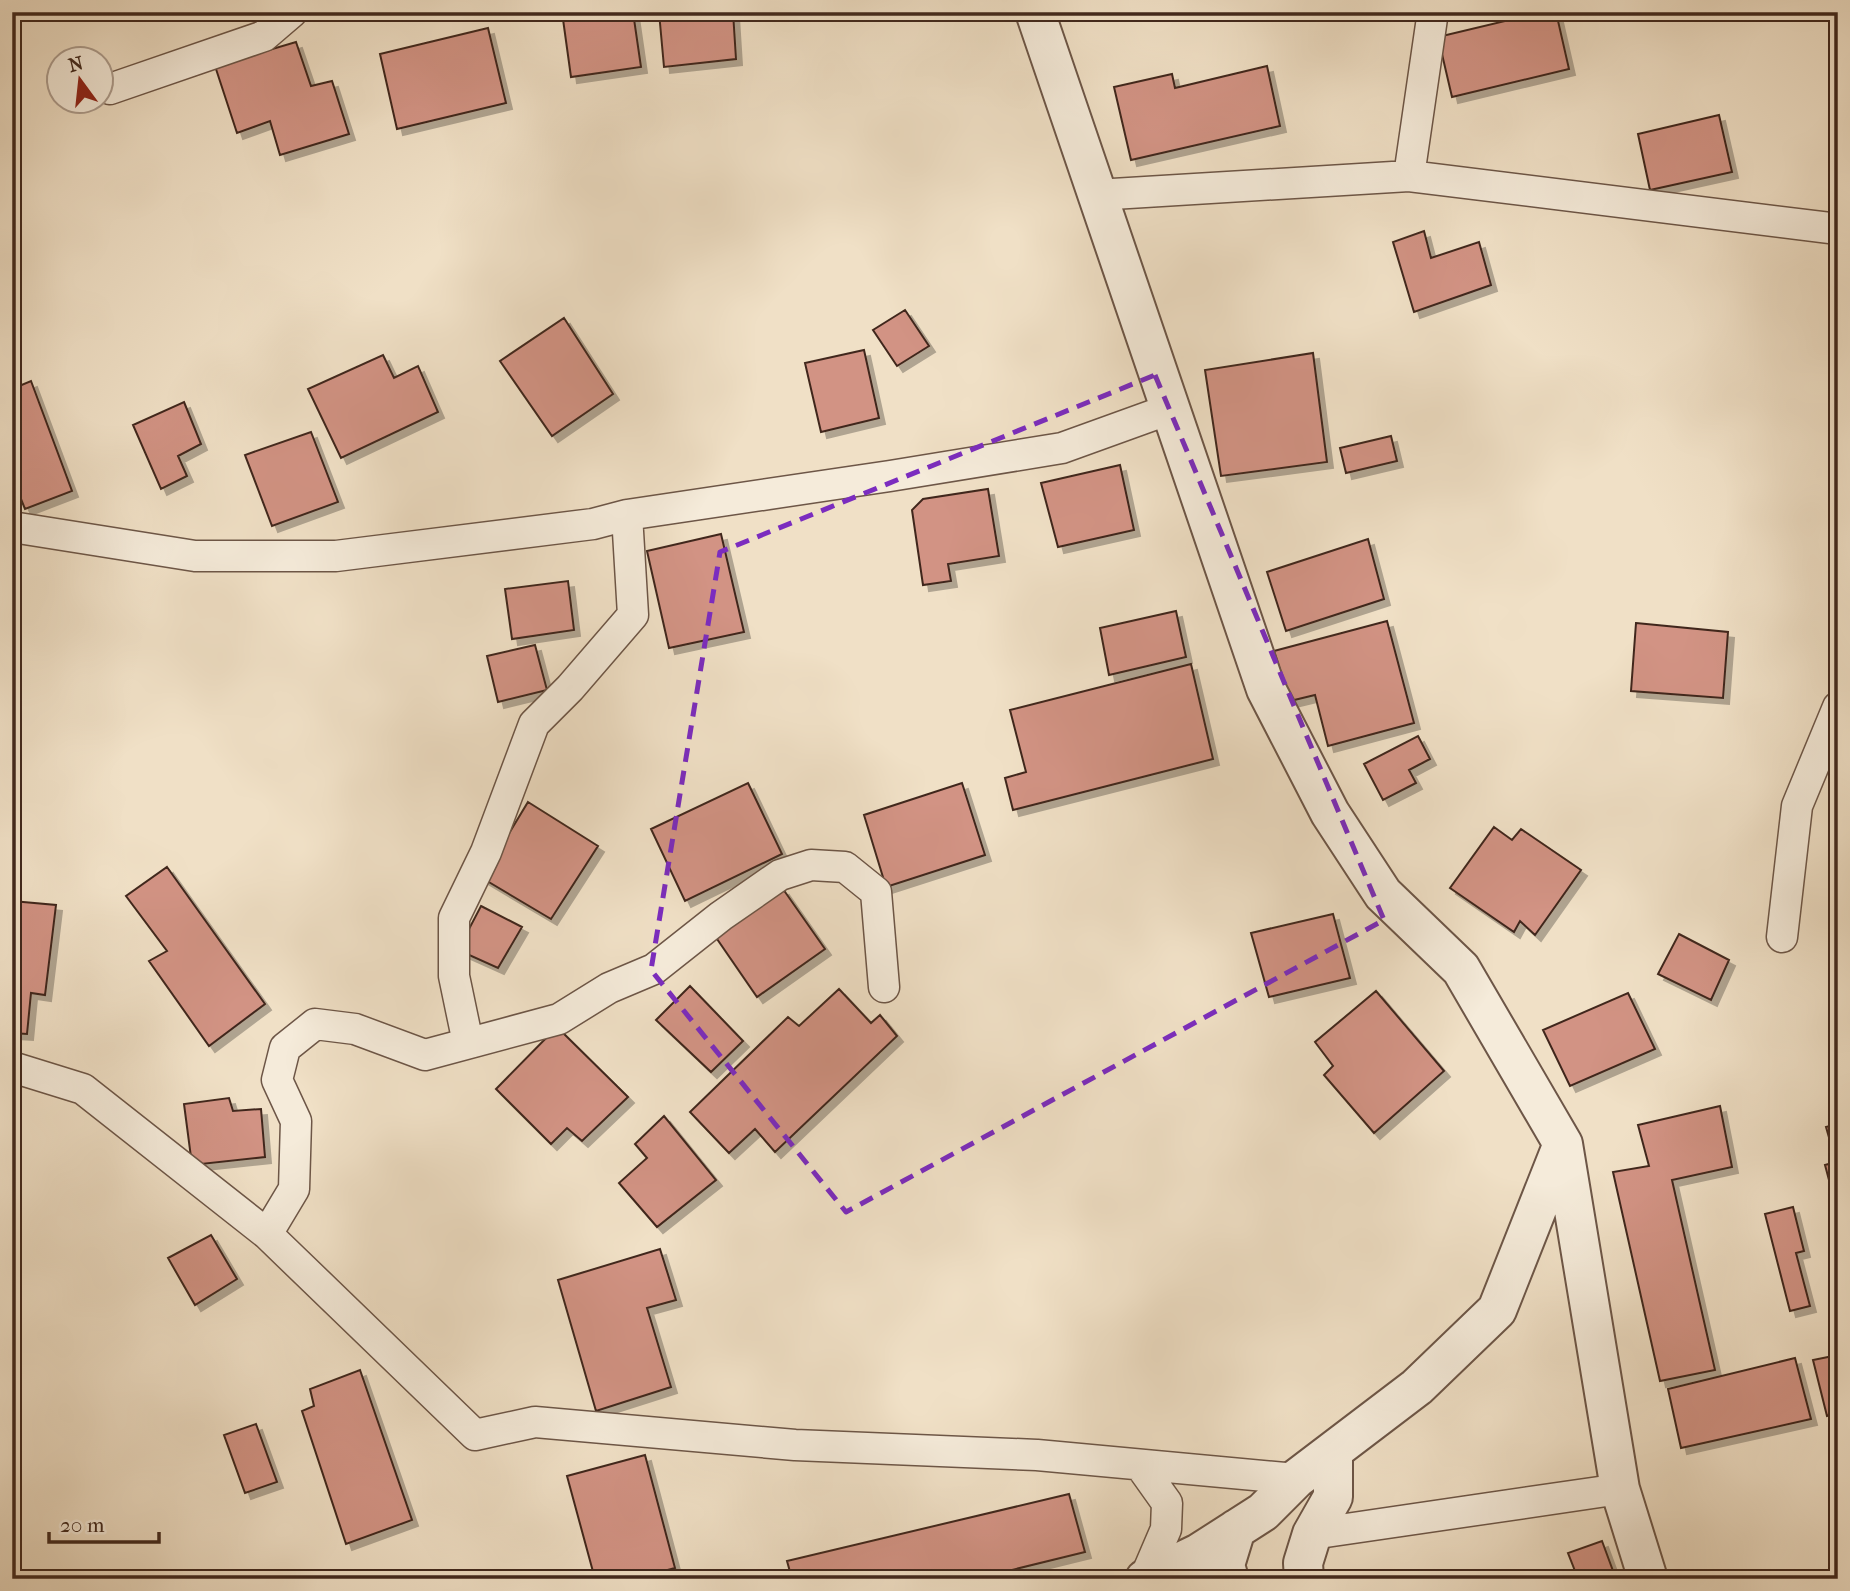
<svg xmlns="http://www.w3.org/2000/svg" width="1850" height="1591" font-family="'IM FELL French Canon',serif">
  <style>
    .building { fill: #d29384; stroke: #41281d; stroke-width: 2; filter: url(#shadow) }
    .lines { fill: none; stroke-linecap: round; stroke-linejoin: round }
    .minor-casing { stroke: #6d5647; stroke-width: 33 }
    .tertiary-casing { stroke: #6d5647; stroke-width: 42 }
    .minor { stroke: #f5ebda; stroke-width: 30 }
    .tertiary { stroke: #f5ebda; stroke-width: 38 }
    .marked { fill: none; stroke: #7b2cbf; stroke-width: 5; stroke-dasharray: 14 9; stroke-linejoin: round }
  </style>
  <defs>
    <filter id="shadow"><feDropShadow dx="6" dy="6" stdDeviation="0" flood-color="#0004"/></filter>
  </defs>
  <rect width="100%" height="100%" fill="#f0e0c6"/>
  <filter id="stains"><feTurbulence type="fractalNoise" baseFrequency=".00286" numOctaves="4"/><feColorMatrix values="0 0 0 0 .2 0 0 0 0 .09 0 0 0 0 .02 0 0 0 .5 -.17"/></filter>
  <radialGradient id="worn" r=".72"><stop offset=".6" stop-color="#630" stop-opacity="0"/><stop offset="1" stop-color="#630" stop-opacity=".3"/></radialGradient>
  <path class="building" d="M562,12H633L641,67L571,77Z
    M659,12H733L736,59L664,67Z
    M1543,12H1556L1569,69L1452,97L1438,37Z
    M488,28L506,103L397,129L380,54Z
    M296,42L311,86L332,81L349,134L280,155L270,121L237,133L215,66Z
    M1267,66L1280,126L1131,160L1114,87L1172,74L1175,88Z
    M1719,115L1732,172L1650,190L1638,134Z
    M1424,231L1431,258L1479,242L1491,285L1414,312L1393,242Z
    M905,310L929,346L897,366L873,330Z
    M564,318L613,394L552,436L500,361Z
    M864,350L879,418L821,432L805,363Z
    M1313,353L1327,462L1221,476L1205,370Z
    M383,355L394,378L418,366L438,412L341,458L308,389Z
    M31,381L72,491L25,509L12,477V389Z
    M184,402L201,444L178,456L187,476L161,489L133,425Z
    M311,432L338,502L272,526L245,455Z
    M1391,436L1397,461L1346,473L1340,448Z
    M1120,465L1134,530L1058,547L1041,483Z
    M988,489L999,556L948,564L951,581L923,585L912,510L923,499Z
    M721,534L744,632L669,648L647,551Z
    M1368,539L1384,599L1286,631L1267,572Z
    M568,581L574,630L512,639L505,589Z
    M1176,611L1186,657L1109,675L1100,628Z
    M1387,621L1414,723L1328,746L1315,695L1290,701L1274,651Z
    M1636,623L1728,632L1723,698L1631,691Z
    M535,645L547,690L498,702L487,656Z
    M1191,664L1213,759L1013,810L1005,778L1026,772L1010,710Z
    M1418,736L1430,759L1409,770L1416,783L1383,800L1364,764Z
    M748,783L782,854L685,901L651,829Z
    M962,783L985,855L886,887L864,815Z
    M528,802L598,846L551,919L482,878Z
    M1494,827L1512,840L1521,829L1581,870L1535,935L1520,921L1514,932L1450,888Z
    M167,867L265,1004L209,1046L149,961L167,951L126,896Z
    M783,889L825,949L757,997L715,936Z
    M12,901L56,905L45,995L31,993L27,1034L12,1033Z
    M481,906L522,927L498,968L458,950Z
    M1333,914L1350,978L1269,997L1251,933Z
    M1679,934L1729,960L1711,1000L1658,974Z
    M690,986L743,1041L711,1072L656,1020Z
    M839,989L871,1023L880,1015L897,1036L775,1152L755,1129L729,1153L690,1112L788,1017L799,1026Z
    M1376,991L1444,1071L1374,1133L1324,1075L1333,1066L1315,1042Z
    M1628,993L1655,1049L1570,1086L1543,1030Z
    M557,1027L628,1097L582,1141L567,1128L551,1144L496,1089Z
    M229,1098L233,1111L261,1109L265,1157L192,1165L184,1104Z
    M1720,1106L1732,1167L1672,1180L1715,1370L1660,1381L1613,1172L1649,1166L1638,1125Z
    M664,1116L716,1180L657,1227L619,1183L647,1158L635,1144Z
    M1838,1124V1214L1825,1165L1836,1162L1826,1127Z
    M1793,1207L1804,1251L1796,1253L1810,1306L1790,1311L1765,1214Z
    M211,1235L237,1279L195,1305L168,1258Z
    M660,1249L676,1300L647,1308L671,1387L596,1411L558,1280Z
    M1838,1355V1413L1827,1416L1813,1360Z
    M1795,1358L1811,1419L1681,1448L1668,1389Z
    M360,1370L412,1520L346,1544L302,1411L314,1406L310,1389Z
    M256,1424L277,1482L245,1493L224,1435Z
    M645,1455L675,1568L634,1579H595L567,1476Z
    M1069,1494L1085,1552L975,1579H792L787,1561Z
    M1602,1541L1616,1579H1569L1568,1575L1575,1571L1568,1553Z"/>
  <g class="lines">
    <g class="minor-casing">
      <path id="minor" d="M110,89L264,36L292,12
        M1409,176L1432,18L1430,12
        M1096,195L1409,176L1838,229
        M12,527L195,556H336L593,524L627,515L890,476L1062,448L1170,409
        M1782,937L1797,806L1838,707
        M468,1043L454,976V918L486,852L534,724L570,688L633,615L627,515
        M12,1067L83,1089L267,1234L475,1435L535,1422L795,1445L1037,1455L1296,1479
        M267,1234L294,1189L296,1121L277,1080L285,1048L315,1024L355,1029L425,1055L559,1019L609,988L654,969L721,916L780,875L811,865L845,867L876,892L884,987
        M1140,1465L1167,1503L1166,1529L1145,1578
        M1312,1534L1620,1489"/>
    </g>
    <g class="tertiary-casing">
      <path id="tertiary" d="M1035,12L1266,689L1330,813L1383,894L1461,969L1563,1144L1620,1489L1648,1579
        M1145,1579L1199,1553L1263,1512L1296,1479L1417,1387L1497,1310L1562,1146
        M1229,1579L1225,1565L1236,1529
        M1304,1579L1303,1563L1312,1534L1333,1497V1451"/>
    </g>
    <use href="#minor" class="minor"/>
    <use href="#tertiary" class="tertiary"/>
  </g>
  <path class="marked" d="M1155,375L1384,920L846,1212L651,970L720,552Z"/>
  <rect width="1850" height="1591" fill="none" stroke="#f0e0c6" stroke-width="42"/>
  <rect x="14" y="14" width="1822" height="1563" fill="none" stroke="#41281d" stroke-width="3.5"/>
  <rect x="21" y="21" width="1808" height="1549" fill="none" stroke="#41281d" stroke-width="2"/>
  <g transform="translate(80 80) rotate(345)"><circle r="33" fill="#f5ebda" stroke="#ad9d8e" stroke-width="2"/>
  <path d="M0-5L12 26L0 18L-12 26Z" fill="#8f2418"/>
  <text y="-10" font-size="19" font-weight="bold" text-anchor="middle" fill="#41281d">N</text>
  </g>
  <path d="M49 1532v10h110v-10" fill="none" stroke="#41281d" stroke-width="3.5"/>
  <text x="60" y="1532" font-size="21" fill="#41281d" stroke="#f5ebda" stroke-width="5" paint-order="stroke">20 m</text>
  <rect width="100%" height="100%" filter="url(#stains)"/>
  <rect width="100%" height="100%" fill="url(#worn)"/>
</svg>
